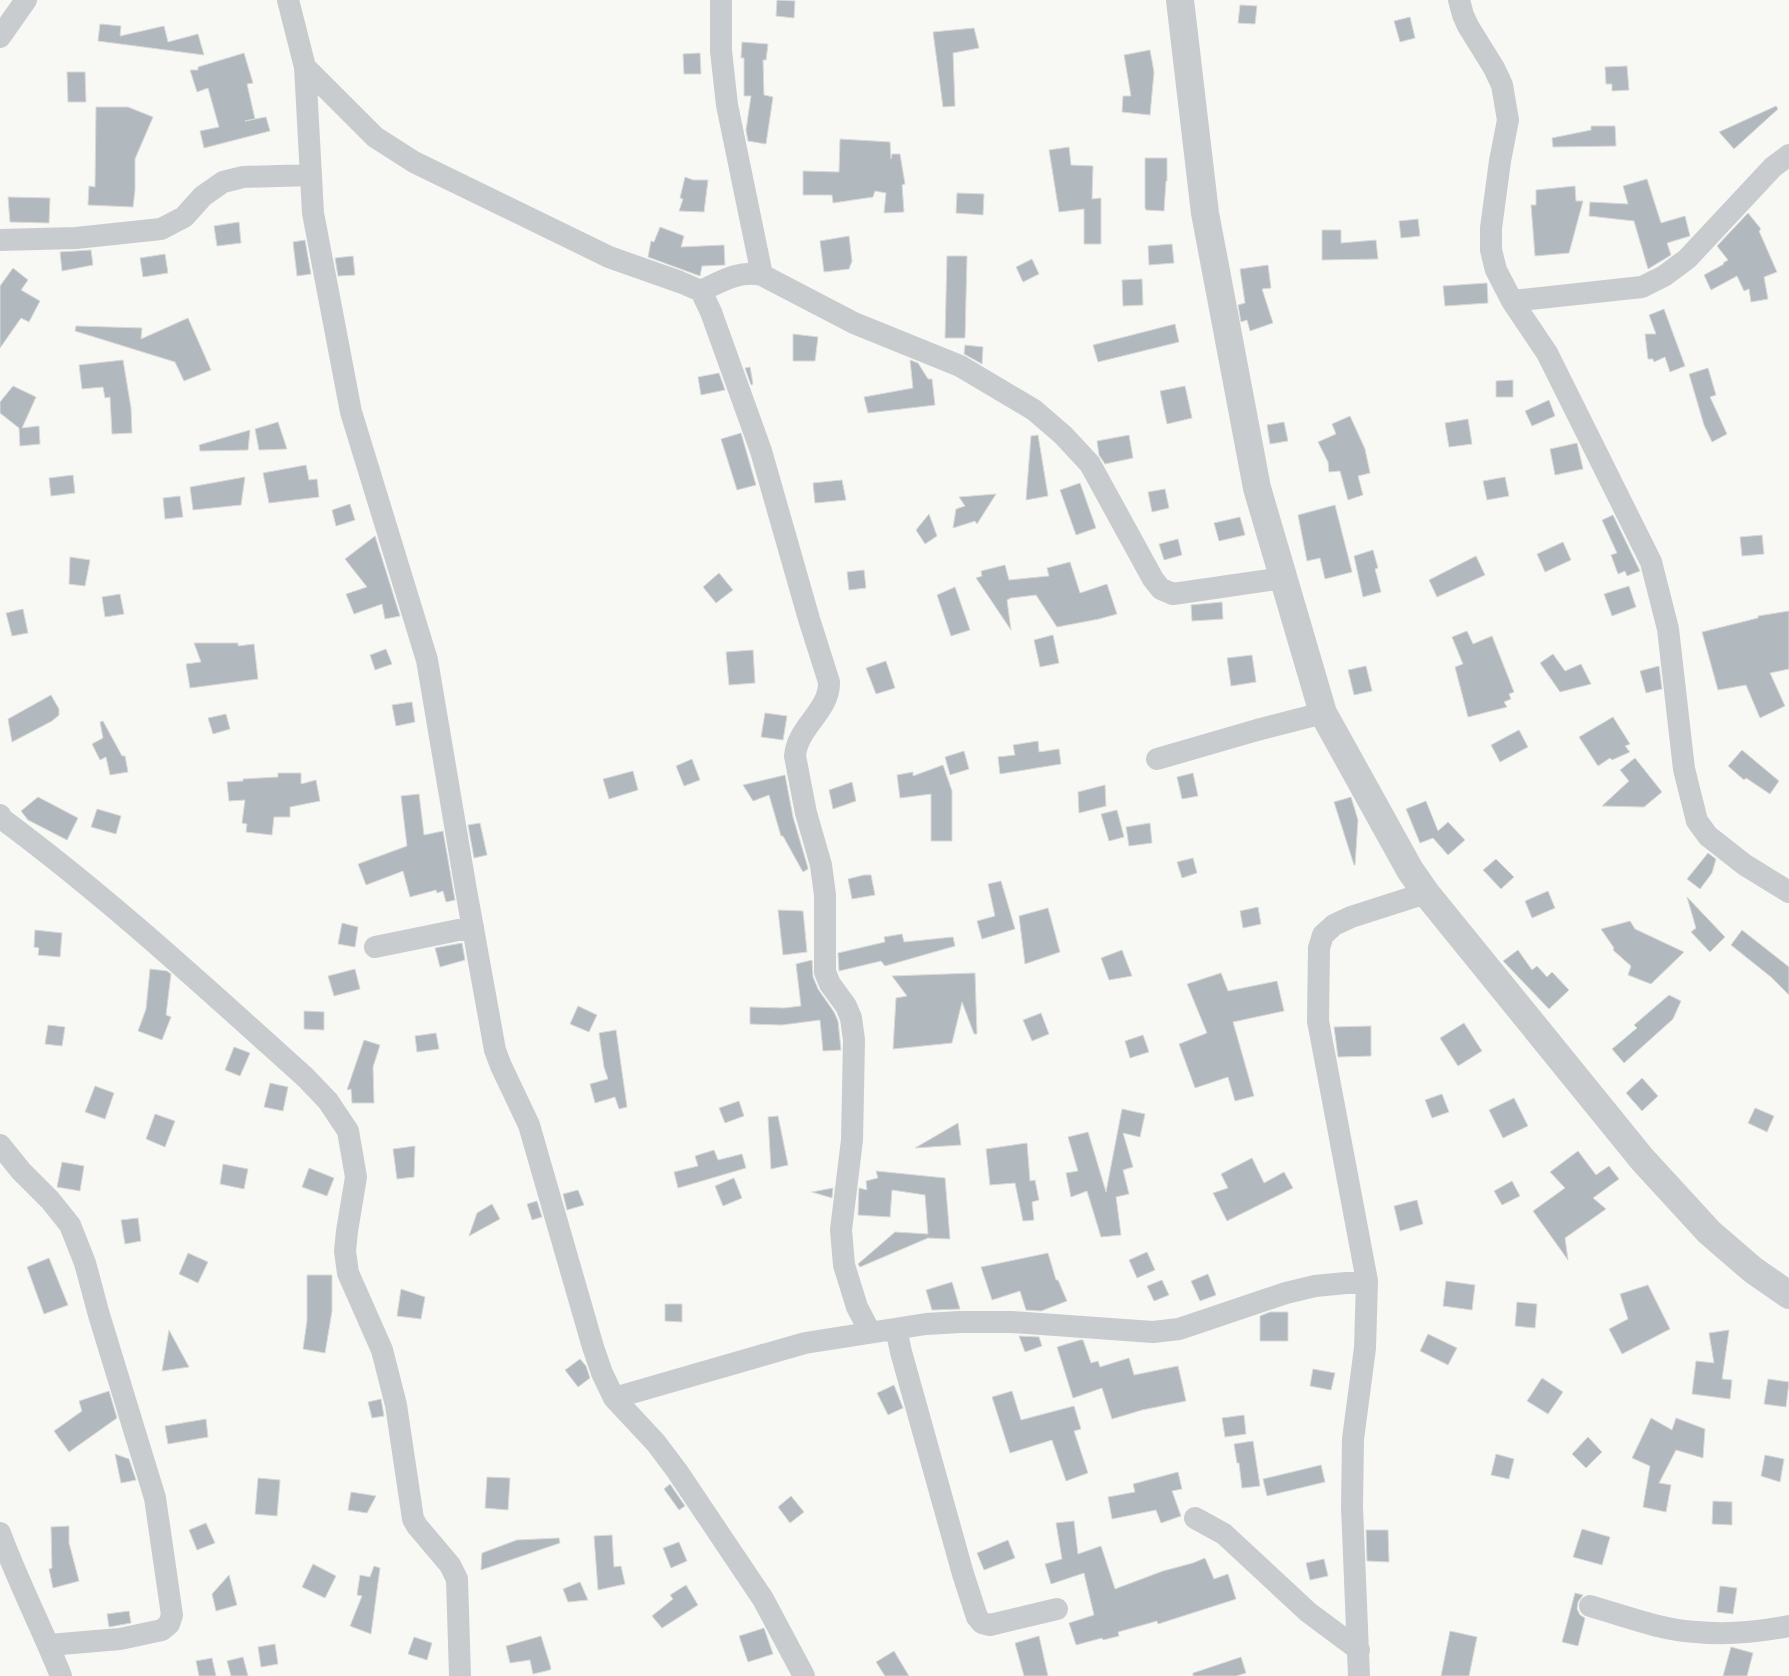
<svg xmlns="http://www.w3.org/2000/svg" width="1789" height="1676" font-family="'Golos Text',sans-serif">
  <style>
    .building { fill: #b1b8be; stroke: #dadad8 }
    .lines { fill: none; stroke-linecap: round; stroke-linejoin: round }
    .minor { stroke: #c8cccf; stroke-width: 22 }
    .tertiary { stroke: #c8cccf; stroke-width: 28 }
  </style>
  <rect width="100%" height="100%" fill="#f8f8f5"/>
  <path class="building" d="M777,0L795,1L794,18L776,16Z
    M1240,5L1257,6L1255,24L1238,23Z
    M1410,17L1415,38L1400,42L1394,21Z
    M100,24L121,26L120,36L164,26L168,42L198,34L204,55L98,41Z
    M974,28L979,48L953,53L955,106L943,107L933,32Z
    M742,42L768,44L766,60H763L764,95L773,97L766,144L748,141L746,130L751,96H744V58H741Z
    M1150,50L1154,72L1150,115L1122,112L1123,96H1131L1124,55Z
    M244,53L253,83L247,84L255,119L245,121L266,117L270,131L204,148L200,131L219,127L208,88L197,92L190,70H198V67Z
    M700,53L701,74H684L683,54Z
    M1627,66L1629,90L1612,91V84H1606L1605,67Z
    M67,72H85L86,102H68Z
    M1776,106L1778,109L1734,149L1719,132Z
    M96,107H128L153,117L135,159V190L133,207L88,205L89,186L95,187Z
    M1591,126H1615L1616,146L1553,147L1552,138L1591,130Z
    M840,139L890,142L891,159L892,154H900L905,184L902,185L904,212L884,213L886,193L875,191L873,197L833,203L832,195H803V171L839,172Z
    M1069,147L1071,165L1093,166L1092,199L1101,198V244H1084V209L1059,212L1049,150Z
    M1145,158H1167V181H1166L1164,211L1146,210L1145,208Z
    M685,177L693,180H708L704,212L679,211L683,199L680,198Z
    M1647,179L1661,223L1685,216L1690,236L1667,243L1671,255L1648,269L1634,221L1589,216L1590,202L1628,204L1623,186Z
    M1575,186L1576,201H1583L1569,253L1535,256L1531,205H1536V190Z
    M957,193L984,194L983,215L956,213Z
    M8,197L50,198L49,223L10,222Z
    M1748,213L1761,229L1759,231L1777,272L1764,277L1768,299L1751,302L1749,289L1744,291L1737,276L1711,290L1704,275L1724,264L1723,263L1728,260L1717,246Z
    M1418,219L1420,236L1401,238L1399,221Z
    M239,222L241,243L217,246L214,226Z
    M660,227L684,236L681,247L724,245L725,265L702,266L700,276L648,257L651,241L654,242Z
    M1322,230H1341V243L1376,240L1378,259L1322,260Z
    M849,236L852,261L849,269L824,272L820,241Z
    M305,240L311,274L297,276L293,242Z
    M1172,244L1174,263L1149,265L1148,246Z
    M91,250L93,265L62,271L60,252Z
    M165,254L168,273L143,277L140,258Z
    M353,256L355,275L338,276L335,258Z
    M947,256H967L965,338H945Z
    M1032,259L1039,274L1023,282L1016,267Z
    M1268,265L1271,288L1262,289L1273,323L1250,331L1247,320L1241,322L1238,305L1245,303L1240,269Z
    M13,268L28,280L21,290L40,301L29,322L21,318L0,348V286Z
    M1142,279L1143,305L1123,306L1122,280Z
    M1487,283L1488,303L1445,306L1443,286Z
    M1664,309L1685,366L1670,372L1665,357L1654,362L1653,359H1648L1645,334H1656L1649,315Z
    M188,318L211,370L184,381L175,362L75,331L76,326L142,328L141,339Z
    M1175,324L1179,342L1098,362L1093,345Z
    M793,334L818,337L815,361H793Z
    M965,345L983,347L982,364L964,354Z
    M123,360L131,408L132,433L112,434L110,397L105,398L103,387L82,389L79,365Z
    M910,360L918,363L928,379H932L935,405L868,413L864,397L913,388Z
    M750,367L753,384L751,385L745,368Z
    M1708,368L1716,395L1710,397L1727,434L1712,442L1704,425L1689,374Z
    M719,373L725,390L701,395L698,377Z
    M1513,380V397H1496V381Z
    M13,386L36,397L22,428L39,426L40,444L20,446L19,428L0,413V402Z
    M1185,386L1192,418L1167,424L1160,391Z
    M1549,400L1555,416L1532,426L1525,411Z
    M1350,416L1365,449L1370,473L1358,476L1363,495L1348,500L1340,471L1329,472L1328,462L1318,442L1336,434L1332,424Z
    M1468,419L1472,444L1449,447L1445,423Z
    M278,422L287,449L259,450L255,429Z
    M1284,422L1288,441L1270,444L1267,425Z
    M250,430L248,450L200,451L199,445Z
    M741,433L756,485L737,490L721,439Z
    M1038,435L1048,496L1026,500L1031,436Z
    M1129,435L1133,458L1105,464L1099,455L1097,441Z
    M1577,443L1583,469L1555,475L1550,449Z
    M306,465L309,480L317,479L319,497L269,503L263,473Z
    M73,475L75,493L51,496L49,478Z
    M245,477L241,505L193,510L190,487Z
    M1505,477L1509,496L1487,500L1483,481Z
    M842,480L846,500L815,503L813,483Z
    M1080,483L1096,528L1076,535L1060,490Z
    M1165,489L1169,508L1152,512L1148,492Z
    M996,494L977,524L975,521L953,528L956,509L965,506L959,497Z
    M180,496L183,517L165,519L163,498Z
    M350,504L355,520L336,526L332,510Z
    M1335,505L1352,572L1325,579L1320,558L1307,561L1298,515Z
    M929,514L937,536L925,544L916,530Z
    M1613,515L1640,571L1627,576L1625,571L1618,574L1611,555L1617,553L1602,520Z
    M1240,517L1245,535L1219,541L1214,523Z
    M1762,535L1764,554L1742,556L1740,537Z
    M375,536L400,616L385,619L382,604L354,614L346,594L367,587L345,559Z
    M1178,539L1182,555L1164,560L1159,544Z
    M1563,542L1571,560L1545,572L1537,554Z
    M1373,550L1378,568L1375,569L1381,592L1363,597L1354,556Z
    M1476,556L1485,575L1437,597L1429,580Z
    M70,557L90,560L85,586L69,584Z
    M1070,562L1080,593L1107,584L1117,614L1099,619L1057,627L1036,595L1011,598L1007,600L1011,630L976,578L982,576L981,571L1005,565L1009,580L1049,576L1047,568Z
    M864,570L866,588L849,590L847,572Z
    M719,573L733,590L716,603L703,587Z
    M1629,586L1636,607L1612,616L1604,594Z
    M955,587L970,630L951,636L937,595Z
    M120,594L124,614L105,617L102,597Z
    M1222,602L1223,619L1192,621L1191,605Z
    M23,609L28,633L12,636L6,613Z
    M1789,611V669L1770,673L1785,706L1760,718L1746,685L1718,690L1702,632L1758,618V616Z
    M1467,631L1473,644L1492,636L1514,692L1509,694L1511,699L1504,702L1507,707L1468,717L1455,667L1463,664L1452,637Z
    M1053,635L1059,663L1040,667L1034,640Z
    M194,643H238V646L254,644L258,679L190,688L186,664L201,662Z
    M386,649L392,664L375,670L370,655Z
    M753,650L755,683L729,685L726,652Z
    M1553,654L1565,671L1581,664L1591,684L1560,692L1540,663Z
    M1252,655L1256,682L1231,686L1227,658Z
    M886,661L895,688L876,694L866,668Z
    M1366,666L1372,691L1354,695L1348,670Z
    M1659,666L1662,689L1646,693L1640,671Z
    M51,695L59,709V715L52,721L12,742L8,719Z
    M412,702L415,722L396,726L392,705Z
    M765,713L787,716L783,740L761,737Z
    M226,714L230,729L213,734L208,718Z
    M1613,717L1630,744L1625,746L1630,752L1612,760L1610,758L1598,766L1579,737Z
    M103,721L122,756H125L128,772L110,775L106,757L100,760L92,744L103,738L100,722Z
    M1519,730L1528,747L1500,762L1491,745Z
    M1038,741L1039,752L1059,749L1061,764L1000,774L998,757L1015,755L1013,745Z
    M1742,750L1779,781L1770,794L1746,778L1744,780L1728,766Z
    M964,751L969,769L950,775L945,757Z
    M1635,758L1662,792L1644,807L1602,806L1629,781L1620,770Z
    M692,759L700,780L684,786L676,766Z
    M943,765L952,791V841H931V794L900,798L897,775L913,772V776Z
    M633,771L638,790L609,799L603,779Z
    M278,773H301V784L316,780L320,801L290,807V817H274L272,835L246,832L247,824L242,823L245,800L229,801L227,782L243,781V779L278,777Z
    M1193,773L1198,796L1182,799L1177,777Z
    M785,775L793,817L808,868V869L803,872L783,836H781L769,795L753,801L743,785Z
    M852,782L856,801L833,809L829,790Z
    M1105,785L1106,806L1079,813L1078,792Z
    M419,794L424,835L443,831L455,900L446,902L443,891L437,893L436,890L410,897L403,871L366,885L358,864L407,846L401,796Z
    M38,797L78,818L67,840L28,820L21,811Z
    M1351,797L1358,820L1355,865H1354L1334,802Z
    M1426,801L1438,831L1448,822L1465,840L1448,855L1433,838L1420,843L1406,809Z
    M97,809L121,816L116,834L91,827Z
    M1117,810L1124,837L1109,841L1101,814Z
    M480,823L487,855L474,858L468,825Z
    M1150,823L1152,843L1129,846L1126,827Z
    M1708,853L1716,859L1712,873L1700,889L1687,879Z
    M1193,858L1197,873L1182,878L1177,862Z
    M1496,859L1514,877L1501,889L1483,870Z
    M864,875H871L875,895L852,899L848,879Z
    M1001,881L1015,929L982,939L977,921L995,916L988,884Z
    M1548,891L1555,908L1532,918L1525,901Z
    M1687,897L1725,937L1710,952L1691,932L1696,928Z
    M1258,907L1261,924L1243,928L1240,911Z
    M1048,908L1060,952L1025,964L1019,916Z
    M778,910L803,911L807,952L783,955Z
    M1630,921L1635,929L1684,952L1651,984L1628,975L1631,966L1613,950L1614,948L1601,929Z
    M342,923L358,927L355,947L338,944Z
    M35,930L62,933L60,957L38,955L39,948L34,947Z
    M1742,930L1789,967V995L1771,977L1731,945Z
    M902,934L904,942L953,937L955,946L885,966L881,961L839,971L838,953L885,942L884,937Z
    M462,943L465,960L440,967L435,948Z
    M1122,950L1132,976L1109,980L1101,958Z
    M1518,950L1532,970L1537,966L1547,977L1552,972L1569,990L1549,1009L1503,961Z
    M812,960L813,977L818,989L834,1012L838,1021L841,1050L823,1051L820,1020L782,1025L750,1024V1007L784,1008L801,1006L796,964Z
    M150,969L167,971L171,974L166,1015L171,1017L162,1040L138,1031L146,1009Z
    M355,969L360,989L334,996L328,976Z
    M975,973L977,1034H974L962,1002L952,1043L893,1049L896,998L907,996L892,976Z
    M1221,973L1228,991L1277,981L1284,1011L1233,1022L1254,1096L1235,1101L1228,1077L1195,1088L1179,1044L1207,1033L1187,984Z
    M1669,995L1681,1001L1673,1019L1624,1063L1612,1049L1637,1028L1634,1025Z
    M578,1006L597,1015L589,1032L570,1024Z
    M304,1011L324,1012V1030L304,1029Z
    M1041,1013L1049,1034L1032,1041L1023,1020Z
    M1464,1023L1482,1051L1458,1066L1440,1038Z
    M48,1025L65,1027L62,1046L45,1044Z
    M1371,1026V1056L1338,1057L1334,1027Z
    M616,1030L627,1107L619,1109L615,1097L595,1103L590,1084L608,1079L604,1067L599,1033Z
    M436,1033L439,1049L417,1052L415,1036Z
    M1143,1035L1149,1052L1130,1058L1125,1041Z
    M364,1040L380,1045L373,1067L374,1103H352L351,1089L347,1090Z
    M234,1047L250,1053L240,1076L225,1070Z
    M1642,1078L1658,1096L1642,1111L1626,1093Z
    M270,1083L288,1087L283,1111L264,1107Z
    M95,1086L114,1093L105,1119L85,1112Z
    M1442,1094L1449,1112L1432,1118L1425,1100Z
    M1514,1098L1528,1126L1503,1138L1489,1110Z
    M739,1101L744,1116L725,1123L719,1108Z
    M1755,1108L1774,1116L1767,1132L1748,1123Z
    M1122,1109L1145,1114L1140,1137L1123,1133L1133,1167L1123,1170L1129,1194L1116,1197L1121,1235L1101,1237L1087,1191L1071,1197L1066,1173L1078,1171L1068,1137L1088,1132L1106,1192Z
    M155,1114L175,1121L165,1147L146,1139Z
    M778,1116L788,1165L771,1169L768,1117Z
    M958,1123L961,1145L915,1148Z
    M1027,1143L1030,1181L1035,1180L1039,1200L1032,1202L1034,1220L1023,1221L1015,1183L990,1185L986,1149Z
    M415,1146L414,1177L397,1179L393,1149Z
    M714,1150L718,1160L742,1154L746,1168L678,1188L674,1172L698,1166L695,1156Z
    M1578,1151L1596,1175L1609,1166L1619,1179L1593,1198L1606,1209L1565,1238L1568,1260L1533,1211L1565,1188L1550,1172Z
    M1252,1158L1264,1183L1284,1172L1293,1188L1227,1221L1213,1193L1228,1188L1221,1174Z
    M62,1162L84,1166L80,1191L57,1187Z
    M223,1164L248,1169L244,1189L220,1184Z
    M309,1168L334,1178L327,1196L302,1187Z
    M876,1171L945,1178L950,1239L928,1238L860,1267L858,1264L895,1232L928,1234L925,1195L892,1190L890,1217L858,1215L859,1188L867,1190L866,1181L878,1178Z
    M734,1178L742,1198L723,1206L715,1186Z
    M1512,1181L1520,1196L1502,1205L1494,1191Z
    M833,1188L832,1198L812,1192Z
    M578,1190L584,1205L567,1210L563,1194Z
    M1417,1200L1423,1224L1400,1231L1394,1206Z
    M537,1201L542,1217L532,1220L527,1204Z
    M492,1204L500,1219L469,1236L477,1213Z
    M138,1218L141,1241L125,1244L121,1220Z
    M1147,1252L1155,1270L1137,1278L1129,1260Z
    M188,1253L208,1262L198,1283L179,1274Z
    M1048,1253L1056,1280H1058L1067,1301L1041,1311L1026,1310L1020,1291L992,1300L981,1267Z
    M49,1258L68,1305L44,1314L27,1267Z
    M1208,1274L1216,1295L1200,1301L1191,1281Z
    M307,1275H332V1311L325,1353L303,1349L307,1321Z
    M1162,1280L1169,1295L1154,1301L1147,1286Z
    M1446,1281L1475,1285L1472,1310L1443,1306Z
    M952,1282L960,1309L932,1310L926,1290Z
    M1648,1285L1670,1329L1622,1354L1609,1329L1628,1319L1620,1294Z
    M401,1289L425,1297L421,1319L397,1316Z
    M1517,1302L1537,1304L1535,1328L1515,1326Z
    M665,1304H682V1322L665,1321Z
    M1270,1312H1288V1341H1260V1316Z
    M169,1330L189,1367L162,1371Z
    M1729,1330L1722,1379L1732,1380L1730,1399L1692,1394L1696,1361L1714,1363L1709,1333Z
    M1428,1334L1457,1348L1448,1365L1420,1351Z
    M1019,1336L1039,1337L1042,1346L1025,1352Z
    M1080,1340H1083L1091,1363L1098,1361L1100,1367L1129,1358L1134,1375L1178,1366L1186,1401L1142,1410L1112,1419L1102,1388L1073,1398L1057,1347Z
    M580,1359L586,1366L590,1378L578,1387L565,1370Z
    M1313,1369L1335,1373L1331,1390L1310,1386Z
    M1542,1378L1563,1392L1548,1414L1527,1401Z
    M1768,1379L1789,1382L1786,1407L1764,1404Z
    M894,1385L903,1408L888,1415L877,1393Z
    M109,1391L117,1418L69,1452L54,1431L82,1411L79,1401Z
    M1012,1391L1021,1420L1074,1406L1081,1429L1074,1431L1088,1473L1066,1481L1052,1440L1010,1453L992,1397Z
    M381,1399L384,1416L372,1418L368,1402Z
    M1244,1415L1246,1434L1225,1437L1222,1418Z
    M1651,1418L1672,1430L1676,1418L1705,1429L1703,1458L1676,1450L1659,1483L1671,1485L1666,1512L1643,1507L1650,1466L1632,1458Z
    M206,1419L208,1437L168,1444L165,1426Z
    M1588,1437L1602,1452L1586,1468L1572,1454Z
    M1253,1441L1260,1486L1242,1488L1239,1463H1237L1234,1444Z
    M115,1454L129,1459L136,1480L121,1483Z
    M1496,1454L1514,1459L1509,1479L1491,1475Z
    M1765,1455L1784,1459L1780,1482L1761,1476Z
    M1321,1465L1325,1482L1267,1496L1263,1479Z
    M1178,1472L1182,1489L1172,1491L1181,1516L1161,1523L1156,1510L1112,1519L1108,1497L1135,1492L1133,1484Z
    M487,1477L510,1478L508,1510L485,1508Z
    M258,1478L280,1480L277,1516L255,1514Z
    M670,1484L685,1506L679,1510L664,1489Z
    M351,1492L376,1496L367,1513L348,1510Z
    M791,1496L804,1512L790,1523L778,1507Z
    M1713,1501L1732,1502V1525L1712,1524Z
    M1074,1521L1078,1554L1101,1546L1115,1589L1163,1571L1193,1563L1205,1558L1214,1579L1228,1574L1236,1599L1158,1624L1157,1621L1118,1632L1119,1636L1103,1640L1102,1638L1076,1645L1069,1623L1094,1615L1084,1573L1051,1584L1045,1564L1062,1559L1056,1523Z
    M206,1523L215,1543L197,1550L189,1530Z
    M69,1526V1543L79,1581L53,1588L49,1569L52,1568L51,1527Z
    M1582,1529L1610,1537L1602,1565L1573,1557Z
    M1366,1530H1388L1389,1562L1367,1561Z
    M612,1535L614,1567L621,1566L625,1584L598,1590L594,1536Z
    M559,1538L560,1543L481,1570L482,1553L517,1540Z
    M1008,1540L1015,1558L984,1570L977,1553Z
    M679,1542L687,1561L671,1568L663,1548Z
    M1324,1559L1328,1576L1310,1580L1306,1563Z
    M313,1564L336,1576L325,1598L302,1587Z
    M374,1566L380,1568L371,1634L350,1626L362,1596L357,1595L360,1575L370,1577Z
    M229,1575L237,1605L216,1611L212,1594Z
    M580,1582L588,1600L568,1602L563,1589Z
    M686,1585L698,1605L662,1628L652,1616L673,1599L670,1595Z
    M1720,1586L1737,1588L1733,1614L1717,1612Z
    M1575,1593L1583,1595L1578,1602L1577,1609L1580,1615L1585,1618L1578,1646L1562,1642Z
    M129,1611L131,1623L109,1627L107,1614Z
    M764,1628L773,1654L748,1662L739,1636Z
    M1450,1631L1477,1637L1469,1676H1441Z
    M541,1636L551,1668L550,1670L533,1674L530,1660L510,1663L506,1646Z
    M1039,1636L1048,1676H1024L1015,1643Z
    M414,1637L432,1643L427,1660L408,1654Z
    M275,1644L278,1664L261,1667L258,1647Z
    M1731,1647L1753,1653L1747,1676H1723Z
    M894,1651L909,1676H885L876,1662Z
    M243,1657L248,1676H231L227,1661Z
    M1241,1657L1246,1673L1236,1676H1193V1673Z
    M212,1658L216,1676H199L196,1661Z"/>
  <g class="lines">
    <path class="minor" d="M288,0L305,67L375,137L414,162L609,257L680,282L701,291C722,281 739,270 762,275L854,323L960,366L1034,410L1063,435L1090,464L1153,579L1161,589L1173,594L1284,578
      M721,0V51L727,105L762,275
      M1459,0L1463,15L1468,26L1494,68L1502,85L1508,120L1500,161L1491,228V250L1496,270L1512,301L1547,353L1651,562L1668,629L1684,769L1697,821L1708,836L1745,865L1789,892
      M0,37L26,0
      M305,67L313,213L351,412L427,660L466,890L495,1050L501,1066L529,1125L593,1347L602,1373L614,1398L656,1443L677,1471L763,1599L804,1676
      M0,240L76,238L161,229L184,217L203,196L223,182L243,177L311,175
      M701,291L711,312L761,451L809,619L829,682C830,711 797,727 795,756L806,813L821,865L825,895V972L830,984L846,1006L851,1018L854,1040L852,1140L841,1230L844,1265L857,1307L870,1332
      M1512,301L1642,287L1664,276L1687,259L1773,167L1789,155
      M1157,759L1257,730L1323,713
      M0,815L1,818C109,898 206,988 306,1078L328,1101L348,1131L356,1177L347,1231L345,1251L348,1273L382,1350L396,1405L413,1519L417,1526L450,1565L457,1579L460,1676
      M375,947L473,927
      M0,1145L21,1171L50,1200L70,1225L85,1263L99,1315L155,1498L172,1615L169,1624L162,1630L120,1639L49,1645
      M896,1329L901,1352L963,1574L977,1617L982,1623L990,1625L1057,1609
      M614,1398L805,1343L926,1324L960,1322H1012L1153,1332L1179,1329L1286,1293L1315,1286L1367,1281
      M1195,1518L1224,1534L1308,1612L1359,1650
      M0,1533C18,1582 42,1628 61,1676
      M1590,1606C1625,1616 1660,1630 1696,1632C1727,1635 1759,1632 1789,1626
      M1359,1676L1352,1507L1353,1439L1365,1348L1367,1281L1318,1021L1319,948L1323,935L1334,925L1351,917L1426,893"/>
    <path class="tertiary" d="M1180,0L1205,213L1257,488L1323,713L1410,870L1426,893L1642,1159L1709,1232L1753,1270L1789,1295"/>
  </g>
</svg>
